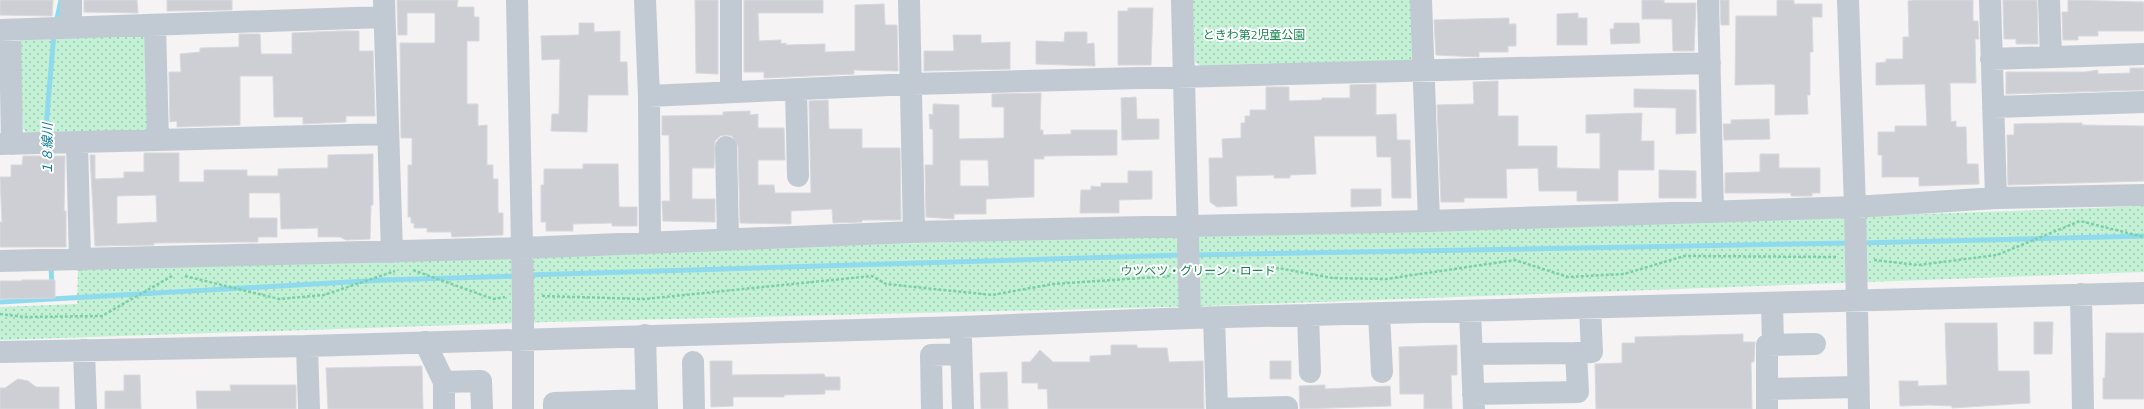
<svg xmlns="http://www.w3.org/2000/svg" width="2144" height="409" font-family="'Titillium Web','Noto Sans JP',sans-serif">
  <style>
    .park { fill: url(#park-dots) }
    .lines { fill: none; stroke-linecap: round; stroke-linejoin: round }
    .stream { stroke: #90daee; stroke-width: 5 }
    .building { fill: #cdcfd5; stroke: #d7d9de; fill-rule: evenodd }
    .path { stroke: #7ad0a6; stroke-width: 2.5; stroke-dasharray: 3 2; stroke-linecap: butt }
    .minor { stroke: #c1cad2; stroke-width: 22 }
    .labels { text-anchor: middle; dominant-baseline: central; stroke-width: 4; stroke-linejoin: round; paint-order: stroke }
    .park-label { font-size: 12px; fill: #17864f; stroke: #fff }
    .water-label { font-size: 13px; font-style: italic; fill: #0c7c9b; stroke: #fff }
  </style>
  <defs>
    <pattern id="park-dots" width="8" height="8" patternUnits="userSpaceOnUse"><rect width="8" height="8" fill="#c3f1d5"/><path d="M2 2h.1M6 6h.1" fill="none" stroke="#a0c6b0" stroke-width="1.8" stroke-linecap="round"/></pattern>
  </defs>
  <rect width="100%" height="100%" fill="#f5f3f3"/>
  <path class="park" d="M1192,0H1412L1415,66L1204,69L1195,62Z
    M140,30L147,36L151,133L28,135L23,128L18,42L25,35Z
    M2144,206V272L1206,306L549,322L0,340V307L77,304L78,268C442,259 805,246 1168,236C1494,226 1819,219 2144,206Z"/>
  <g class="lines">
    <path class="stream" d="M56,23L61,0
      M45,139L54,33
      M1861,243L2144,236
      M1193,255L1851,243
      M51,265L52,287
      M528,275L1183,255
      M0,302L384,280L518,276"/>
  </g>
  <path class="building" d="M0,0H53L52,16L0,15Z
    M84,0H137L138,13L84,12Z
    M167,0H232V10L167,11Z
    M397,0H458L457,7H474V17H479V41H467V104H478V126L487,125V165H493V179H498V213H503V235L452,237L451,232H427V228H414V223H411V217H408V165H412V138H401L400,43H435V13H407V35H398Z
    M695,0H718V74L696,73Z
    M744,0H823V13H758L759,41L781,40V44L786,43V45L825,44V52L855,51V5L884,4L885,25H897L898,71L854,70V74L764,78V72H744Z
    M1642,0H1664V3H1696L1694,51H1673L1672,19H1642Z
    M1720,0H1729V25H1721Z
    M1777,0H1794V4H1822V17H1812L1813,52H1810V95H1807L1808,114L1775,115V85L1772,84L1735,85L1736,16H1777Z
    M1913,0H1973V21H1978L1979,39H1975L1976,83H1950L1951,122L1956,121V127H1966L1967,164H1978L1979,184L1919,186V177H1882V155H1878V132H1895V126H1927L1925,84L1876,85V63L1886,62V59H1903V37H1909L1908,1Z
    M2003,0H2037L2038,44H2016V39H2004Z
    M2068,0L2144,2V31H2098V36H2078V40H2063L2062,12H2068Z
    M1128,8H1153L1151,65H1118V11H1128Z
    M1578,13V18H1587V45H1557V14Z
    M1509,18V24H1516V46H1508V52H1479V57L1436,55L1434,20Z
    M579,23H594V32L620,31V62H627L628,95H588L587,132L551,131L552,114H559L560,59L542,60L541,36L579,35Z
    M1614,23H1639L1640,43L1611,44L1610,29H1614Z
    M339,31H359V51H373L375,116H346V122L303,124V117H274L273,76H240V125L177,127V121L170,122L169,72H181L180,54L200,52V48L239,47V34H260L261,54H292V33Z
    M1065,32H1087V44L1094,43L1095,66L1036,64V41L1064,42Z
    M953,35H981V43L1010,42V69L924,71V51H954Z
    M2130,68H2144V90L2006,94V72H2085L2098,70V74L2130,73Z
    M1498,81V116H1518V146H1557V168L1600,169V133H1586V115L1642,113L1641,141H1654V170H1618V201H1577V191H1539L1538,168L1506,169L1507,198H1464V202H1441L1437,105L1474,104L1473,82Z
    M1376,84V115L1396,114L1397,140H1410L1411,198H1392L1391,157H1377L1376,136H1314L1316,174L1290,175V178H1274V175L1236,176L1237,206L1217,207L1210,202L1209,158H1223L1222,139L1241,138V123H1245V116H1250V110H1266V87H1289V101L1322,100V98H1350V85Z
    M1634,89L1696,90V133L1676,134V108L1634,107Z
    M1041,93L1040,130H1043V135L1071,134V130H1117V155L1044,156V159H1034V197L986,199V214H954V219L926,217L925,165H933V129H930L929,114L933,115V104L959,105V139L1004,138V107H992V94ZM960,160H988L989,186H960Z
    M1136,97L1137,119H1159V139L1122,140L1121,98Z
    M828,100L829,129H862V148H900L901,220H862V222L833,223L832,209L791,211V224L740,223L738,146L732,136L726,135L720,136L715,141L714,168H692V199H715V222L663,221L662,201H670L669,135H662V116L723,115V112L750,111V115L758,114V128H784L785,160H758V185H774L775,193H811L809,101Z
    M1769,119L1770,139L1724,140L1723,124H1731V120Z
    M2062,123H2082V125L2144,126V181L2008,185L2007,135H2014V124Z
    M144,153H179V182H204V170H247V176H278V169L328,168V155L373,154V205H371L370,239L346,240L340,237H318V228L281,229L280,193H249V218H277V237H258V242H242L154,243V245L95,246L90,155H95V179L124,178V172H144ZM156,195L157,222L117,224V196Z
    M1760,154H1779V168H1820V193H1812V196H1791V193H1725V173L1760,172Z
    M23,156H65L64,211H66V247H0V222H2L0,177H11V165H22Z
    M583,164H618L619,207H637V226H612V223L573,224V231H546V222H541V185H544V169H583Z
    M1659,170L1696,171V198H1659Z
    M1128,171H1152V199L1119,200V213H1080L1081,190H1091V186L1101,187V183H1128Z
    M1351,189H1381V206L1351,207Z
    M22,280H55V298L0,299V281H22Z
    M2034,322H2053L2052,354H2034Z
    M1945,323H1997L1998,371H2029L2030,403L1952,408V406L1929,405L1900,406L1899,381H1918V386L1947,385Z
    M2106,333H2144V399H2103V378H2105Z
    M1743,334V342H1755L1754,362H1751L1752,409H1596L1595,364L1622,363V343H1635V337Z
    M1111,345H1137V348H1167L1169,362L1203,361L1204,409H1048L1047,389H1038V383H1022V362H1030L1040,350L1053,362H1090V356L1111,355Z
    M1457,345V375H1451L1452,409H1424V394H1400L1399,347Z
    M710,361H732V375L824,374L825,377H840V390H825V394L784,395V397H733V406L711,407Z
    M1270,361H1291V379H1270Z
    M422,366L423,409H328L326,368Z
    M1007,372L1008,409H981L980,373Z
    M124,375H140L141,409H105V391H124Z
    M18,379L28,381L36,387H59V409H0V388H5Z
    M230,385H296V409H197L196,391H231Z
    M1325,385V389L1390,386L1391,406L1300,409L1299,386Z"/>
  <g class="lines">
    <path class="path" d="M1874,260L1918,265L1997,255L2080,221L2144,237
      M413,270L493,299L505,297
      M1206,274L1278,268L1332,278L1386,279L1515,260L1568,277L1624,274L1684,256L1837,257
      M185,276L279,299L324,295L395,271
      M542,296L644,299L872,276L886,284L992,295L1053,284L1171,276
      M0,314L24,317L102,316L172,276"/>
    <path class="minor" d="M71,0V28
      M384,0L392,252
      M517,0L523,295V409
      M645,0L649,96L650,242
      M731,0V91
      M909,0L914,232
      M1182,0L1190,318
      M1421,0L1429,221
      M1708,0L1713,212
      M1848,0L1855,207L1859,409
      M1990,0L1996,198
      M2049,0L2051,57
      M155,25L158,140
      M0,30L384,17
      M10,30L12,144
      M1991,59L2144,54
      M796,90L798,176
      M649,96L912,84L1710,63
      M1993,107L2144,102
      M77,143L80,260
      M0,144L388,134
      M726,147L728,239
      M0,261L522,248L914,232L1429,221L1855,207L1996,198L2144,195
      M2081,294L2083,409
      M1772,303L1773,345
      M1470,311L1474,409
      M1379,314L1382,372
      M1308,315L1310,372
      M1214,318L1217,409L1287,407
      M645,335L647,409
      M961,340L963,409
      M425,342L444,382V409
      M307,346L309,409
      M84,350L86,409
      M0,352L307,346L961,327L1190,318L2144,293
      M1576,353L1592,352L1590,308
      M1472,354L1576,353L1578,392L1473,394
      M693,362L694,409
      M444,382L481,381L482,409
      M1767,389V345L1815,344
      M554,409V403L646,400
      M932,409L931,355L961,354
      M1767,409V389L1858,387"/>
  </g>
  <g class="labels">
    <g class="park-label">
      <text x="1254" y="34">ときわ第2児童公園</text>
      <text x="1198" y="270">ウツベツ・グリーン・ロード</text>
    </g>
    <g class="water-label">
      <text transform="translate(47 149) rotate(-90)">１８線川</text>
    </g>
  </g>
</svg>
